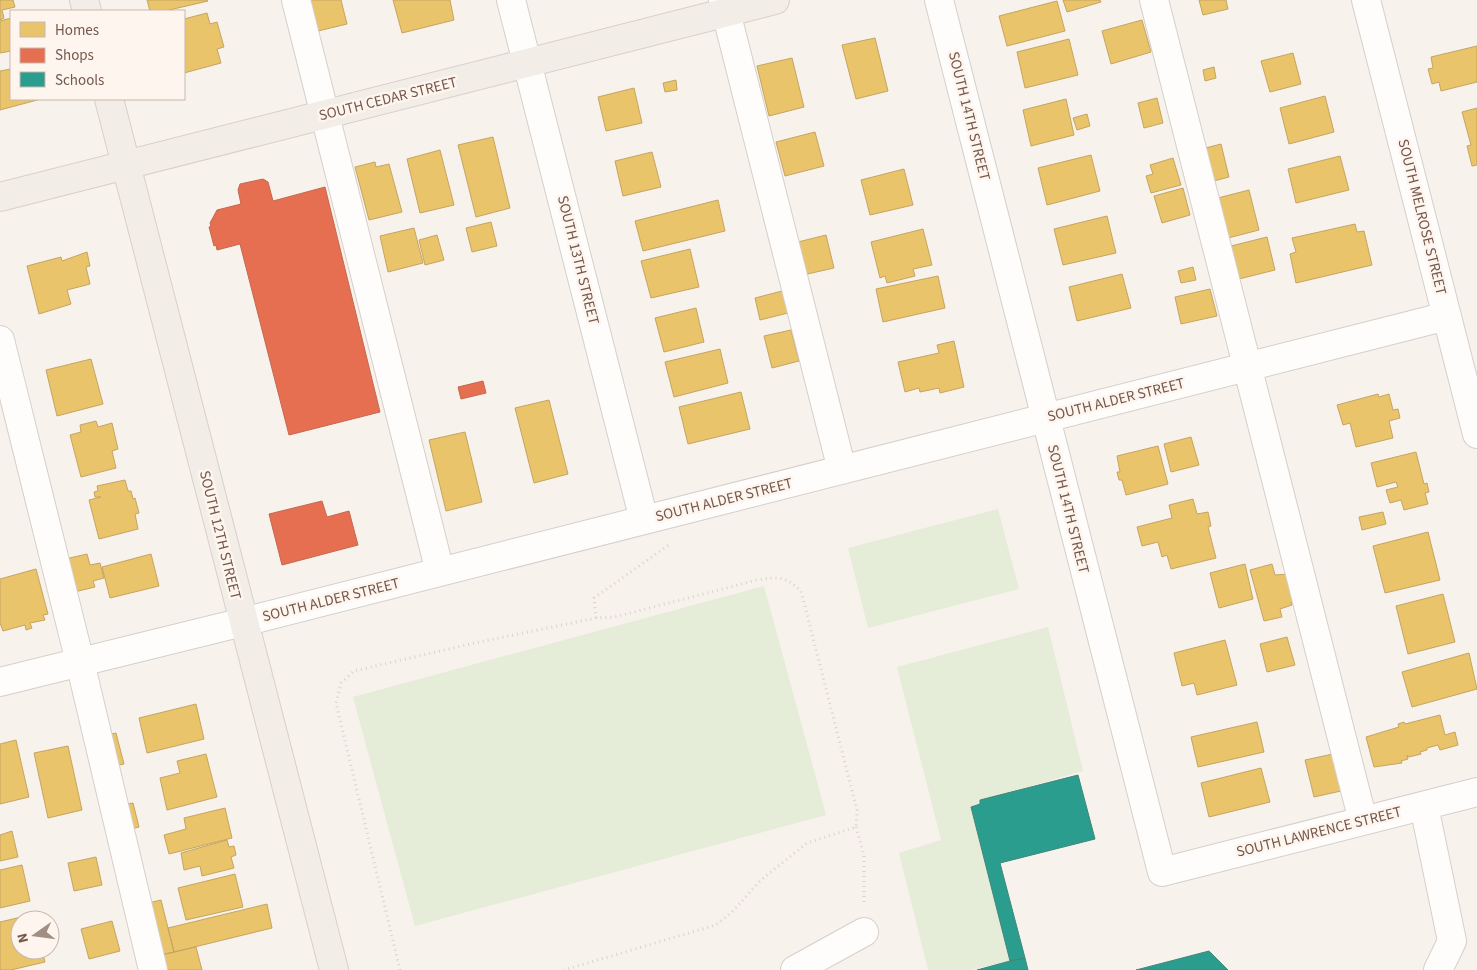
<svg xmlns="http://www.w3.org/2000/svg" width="1477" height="970" font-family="'Source Sans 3',sans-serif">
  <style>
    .green { fill: #e5ecd8 }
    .homes { fill: #e9c46a; stroke: #c6a461 }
    .shops { fill: #e76f51; stroke: #c46850 }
    .schools { fill: #2a9d8f; stroke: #40887b }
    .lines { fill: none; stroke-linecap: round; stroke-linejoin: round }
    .minor-casing { stroke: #d6cfca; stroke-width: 30 }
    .major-casing { stroke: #d8cfca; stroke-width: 30 }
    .path { stroke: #dad2cf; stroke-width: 3; stroke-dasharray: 1 4; stroke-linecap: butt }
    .minor { stroke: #fefdfc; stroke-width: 28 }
    .major { stroke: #f2ede6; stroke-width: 28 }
    .labels { text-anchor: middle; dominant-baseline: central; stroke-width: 5; stroke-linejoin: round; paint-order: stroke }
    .street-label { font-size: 15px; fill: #74584d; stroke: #fef6ee }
  </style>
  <rect width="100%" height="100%" fill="#f7f2ec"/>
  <path class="green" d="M998,509L1019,589L868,628L848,548Z
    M764,586L826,815L415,926L353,697Z
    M1048,627L1083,771L1010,792L1078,775L1095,839L996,864L1010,961L971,970H928L899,853L941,840L897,667Z"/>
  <path class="homes" d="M0,0H13L15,7L2,10L4,18L0,20Z
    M147,0H207L208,1L165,11H150Z
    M306,0H341L347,24L314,32Z
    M393,0H450L454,20L402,33Z
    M1063,0H1100L1101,2L1067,12Z
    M1199,0H1226L1228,9L1203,15Z
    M1057,1L1065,31L1007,46L999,16Z
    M207,13L210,24L217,22L224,47L217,49L221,63L184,73V19Z
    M11,18V51L0,53V21Z
    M1142,20L1151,52L1111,64L1102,31Z
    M875,38L888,91L856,99L842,45Z
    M1069,39L1078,75L1025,88L1017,52Z
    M1477,46V82L1441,91L1439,82L1432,84L1428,69L1433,68L1431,57Z
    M1293,53L1301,84L1270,92L1261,61Z
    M792,58L804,107L769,116L757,66Z
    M1214,67L1216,78L1205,81L1203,70Z
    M11,69V99H41L0,110V71Z
    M676,80L677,90L665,92L663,83Z
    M634,88L642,123L606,131L598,97Z
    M1325,96L1334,132L1289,144L1280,108Z
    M1157,98L1163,123L1144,128L1138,103Z
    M1066,99L1074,135L1031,146L1023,110Z
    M1477,108V165L1472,166L1467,146L1471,145L1462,112Z
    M1087,114L1090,126L1077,130L1073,118Z
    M815,132L824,166L785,176L776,142Z
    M493,137L510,208L476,217L458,145Z
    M1221,144L1229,177L1206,183L1198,150Z
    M440,150L454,205L420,213L407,159Z
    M652,152L661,187L623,196L615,161Z
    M1091,155L1100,191L1047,205L1038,168Z
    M1340,156L1349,190L1296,203L1288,169Z
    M1173,158L1181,185L1151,193L1146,176L1153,174L1150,165Z
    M375,162L376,167L389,164L402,212L369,220L355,167Z
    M904,169L913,205L870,215L861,180Z
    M1183,188L1190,215L1162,223L1154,196Z
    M1249,190L1259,230L1224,239L1214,199Z
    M718,200L725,231L643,251L635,221Z
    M1107,216L1116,253L1063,265L1054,229Z
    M491,222L497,246L472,252L466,228Z
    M1355,224L1357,232L1364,231L1372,265L1296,283L1290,254L1296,252L1292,238Z
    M414,228L423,263L388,272L380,236Z
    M923,229L932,265L913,269L915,276L887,283L885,276L880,278L871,242Z
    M437,235L444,260L425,265L419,240Z
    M826,235L834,268L803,275L794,243Z
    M1267,237L1275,270L1227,282L1219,249Z
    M690,249L699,287L651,298L641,261Z
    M87,252L90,266L86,267L90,284L67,290L71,304L39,314L27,266L61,257L62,261Z
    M1193,267L1196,280L1181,283L1178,271Z
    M1122,274L1131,308L1077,321L1069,287Z
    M938,276L945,308L883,322L876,289Z
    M1210,289L1217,316L1181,324L1175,297Z
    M782,291L788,313L760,320L755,298Z
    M696,308L704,342L664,352L655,318Z
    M791,330L799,361L772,368L764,336Z
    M954,341L964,387L940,393L939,388L920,392L919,388L905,392L898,362L939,353L937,345Z
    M720,349L728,383L674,397L665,362Z
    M91,359L103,404L57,416L46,370Z
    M741,392L750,429L688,444L679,407Z
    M1378,394L1379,397L1389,394L1393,410L1398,409L1400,418L1389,421L1393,438L1356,447L1350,423L1343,425L1337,405Z
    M549,400L568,474L534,483L515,408Z
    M96,421L98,427L112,423L118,449L112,451L116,468L81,477L70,435L81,432L80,425Z
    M465,432L482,502L446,511L429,440Z
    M1191,437L1199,465L1171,472L1164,444Z
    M1158,446L1168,484L1126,495L1122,480H1119L1117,472H1120L1117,456Z
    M1416,452L1424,484L1427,483L1429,492L1425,493L1428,504L1404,510L1401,500L1390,503L1386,490L1398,487L1396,482L1377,487L1371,463Z
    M125,480L128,491H131L133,499L135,498L139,513L135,514L138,529L99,539L89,500L101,497H95L94,492L98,491L97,486Z
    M1193,499L1197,514L1208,512L1211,526L1208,527L1216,558L1171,569L1167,555L1162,557L1158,542L1142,546L1137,527L1172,518L1169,505Z
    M1383,512L1386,524L1362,530L1359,517Z
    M1428,532L1440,580L1385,593L1373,546Z
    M87,554L90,565L100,563L104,578L93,581L95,587L70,593L61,560Z
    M151,554L159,586L110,598L102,567Z
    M1245,564L1253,599L1219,608L1210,573Z
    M1272,564L1275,575L1289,574L1296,600L1291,602L1292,605L1280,609L1282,617L1264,621L1250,570Z
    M36,569L48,614L43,615L45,620L30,623L32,628L26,630L25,625L3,631L0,623V579Z
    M1443,594L1455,642L1408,654L1396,606Z
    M1287,637L1295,665L1267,672L1260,644Z
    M1225,640L1237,685L1197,695L1194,683L1182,686L1174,653Z
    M1469,653L1477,689L1412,707L1402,672Z
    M196,704L204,739L147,753L139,718Z
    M1440,715L1445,735L1455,732L1458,745L1440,750L1438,745L1427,748V750L1420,752L1421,754L1409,757L1407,755L1408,759L1401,761L1402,763L1374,767L1366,737L1399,727L1398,724L1404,722L1405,724Z
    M1257,722L1264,752L1198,767L1191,737Z
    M116,733L124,764L106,768L98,737Z
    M16,740L29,797L0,804V744Z
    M68,746L82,810L48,818L34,753Z
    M206,754L217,797L167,810L160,778L180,773L177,761Z
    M1333,754L1341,791L1314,797L1305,760Z
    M1261,768L1270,802L1209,817L1201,783Z
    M133,803L139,827L123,831L117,806Z
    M225,808L232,838L169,854L164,835L186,829L184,818Z
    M12,831L18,857L0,861V835Z
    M227,840L229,847L234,846L236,855L231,857L234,868L202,876L200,866L184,870L181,853Z
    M96,857L102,885L74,891L68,863Z
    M22,865L30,901L0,908V870Z
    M235,874L243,907L186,920L178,888Z
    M161,900L174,952L152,957L140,905Z
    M267,904L272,928L174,952L168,928Z
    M34,914L35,920H20V950H42L45,962L11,970H0V922Z
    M112,921L120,951L89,959L81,929Z
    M196,947L202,970H156L152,957Z"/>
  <path class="shops" d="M263,179L268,182L273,201L325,187L380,412L289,435L240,244L217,250L216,245L214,246L209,227L211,226L210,223L217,210L241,204L238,190L240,184Z
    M483,381L486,393L461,399L458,387Z
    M322,501L327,517L349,511L358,545L282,565L269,514Z"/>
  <path class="schools" d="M1078,775L1095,839L1000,863L1025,958L1010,961L971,807L980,804V800Z
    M1209,951L1228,970H1136Z
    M1025,958L1028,970H977L1010,961Z"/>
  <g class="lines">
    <g class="minor-casing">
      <path id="minor" d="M296,0L440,572
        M511,0L644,520
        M723,0L842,470
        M939,0L1162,872L1477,792
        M1154,0L1363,821
        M1366,0L1477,434
        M0,340L80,662L153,970
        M0,682L243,622L1447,316
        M1424,806L1452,941L1438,970
        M795,970L864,932"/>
    </g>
    <g class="major-casing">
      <path id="major" d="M84,0L87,11
        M109,99L334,970
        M0,197L775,0"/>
    </g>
    <path class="path" d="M596,618L594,598L670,544
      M856,827L864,855V904
      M400,970L336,703L341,683L354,671L470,644L596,618L615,617L757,580C779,577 784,575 801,591L857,810L856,827L807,843L761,880L732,912L716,925L564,970"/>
    <use href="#minor" class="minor"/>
    <use href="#major" class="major"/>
  </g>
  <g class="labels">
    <g class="street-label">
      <text transform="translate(388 99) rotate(-14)">SOUTH CEDAR STREET</text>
      <text transform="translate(969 116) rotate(76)">SOUTH 14TH STREET</text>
      <text transform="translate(1422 217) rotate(76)">SOUTH MELROSE STREET</text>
      <text transform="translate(578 260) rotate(76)">SOUTH 13TH STREET</text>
      <text transform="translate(1116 400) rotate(-14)">SOUTH ALDER STREET</text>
      <text transform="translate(724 500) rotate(-14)">SOUTH ALDER STREET</text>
      <text transform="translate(1068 509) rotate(76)">SOUTH 14TH STREET</text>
      <text transform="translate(220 535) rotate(76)">SOUTH 12TH STREET</text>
      <text transform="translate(331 600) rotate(-14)">SOUTH ALDER STREET</text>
      <text transform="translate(1319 832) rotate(-14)">SOUTH LAWRENCE STREET</text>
    </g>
  </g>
  <rect x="10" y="10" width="175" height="90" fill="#fef6ee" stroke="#c7b7ae"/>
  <rect x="20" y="22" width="25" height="15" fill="#e9c46a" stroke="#c7b7ae"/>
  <text x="55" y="35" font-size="15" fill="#74584d">Homes</text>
  <rect x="20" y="48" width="25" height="15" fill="#e76f51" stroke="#c7b7ae"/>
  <text x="55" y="60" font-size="15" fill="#74584d">Shops</text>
  <rect x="20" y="72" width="25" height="15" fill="#2a9d8f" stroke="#c7b7ae"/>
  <text x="55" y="85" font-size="15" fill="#74584d">Schools</text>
  <g transform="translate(35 935) rotate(256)"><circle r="24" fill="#fef6ee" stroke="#c7b7ae"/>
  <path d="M0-4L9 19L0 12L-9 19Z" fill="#a28e85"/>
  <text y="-8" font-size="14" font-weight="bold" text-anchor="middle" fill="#74584d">N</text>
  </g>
</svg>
